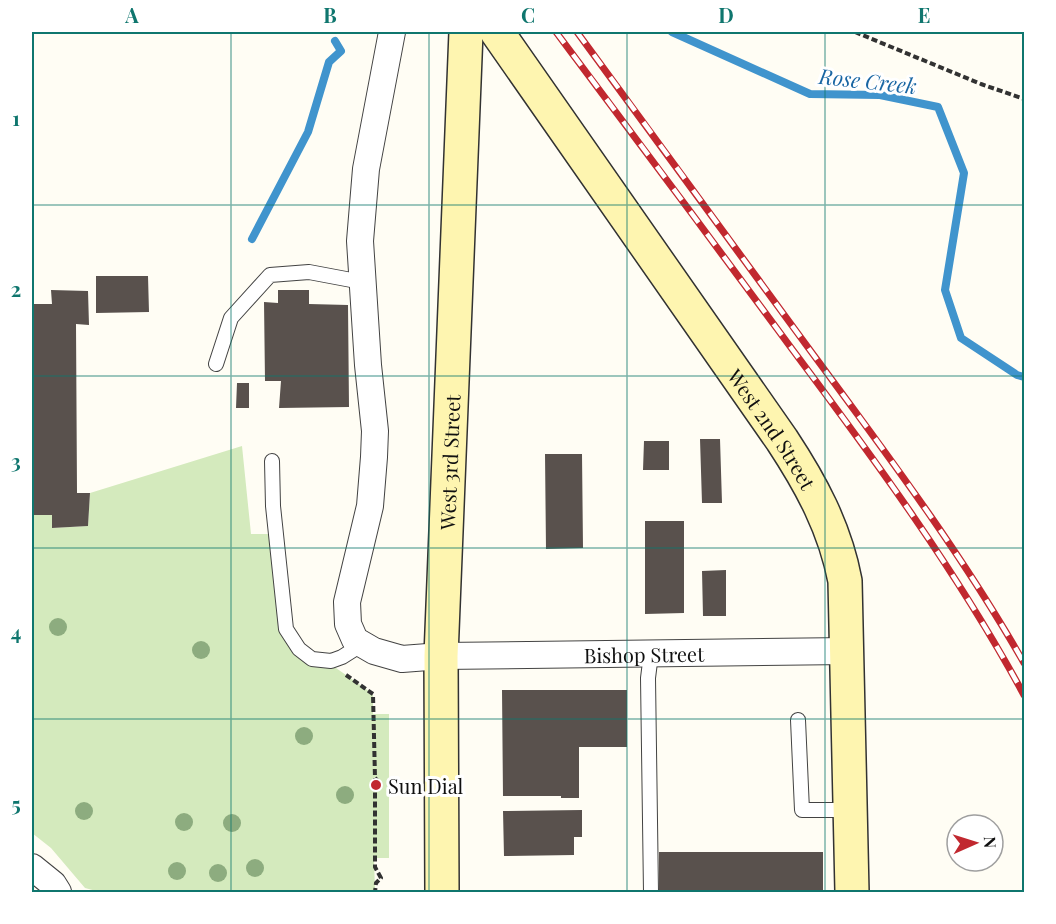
<svg xmlns="http://www.w3.org/2000/svg" width="1056" height="924" font-family="'Playfair Display',serif">
  <style>
    .green { fill: #d4eabd }
    .lines { fill: none; stroke-linecap: round; stroke-linejoin: round }
    .stream { stroke: #4094cd; stroke-width: 8 }
    .building { fill: #59514d }
    .lane-casing { stroke: #434343; stroke-width: 16 }
    .street-casing { stroke: #434343; stroke-width: 28 }
    .secondary-casing { stroke: #323232; stroke-width: 36 }
    .path { stroke: #323232; stroke-width: 4; stroke-dasharray: 6 3; stroke-linecap: butt }
    .lane { stroke: #fff; stroke-width: 14 }
    .street { stroke: #fff; stroke-width: 26 }
    .secondary { stroke: #fef5b0; stroke-width: 33 }
    .rail-casing { stroke: #c1282f; stroke-width: 7 }
    .rail { stroke: #fff; stroke-width: 4.5; stroke-dasharray: 14; stroke-linecap: butt }
    .tree { fill: #8dac7f }
    .grid { fill: none; stroke: #0f766e; stroke-width: 1.5; stroke-opacity: 0.55 }
    .poi-dot { fill: #c1282f; stroke: #fff; stroke-width: 2 }
    .labels { text-anchor: middle; dominant-baseline: central; stroke-width: 6; stroke-linejoin: round; paint-order: stroke }
    .street-label { font-size: 20px; fill: #101010; stroke: #fff }
    .poi-label { font-size: 20px; fill: #101010; stroke: #fff; text-anchor: start }
    .water-label { font-size: 21px; font-style: italic; fill: #1966a3; stroke: #fff }
    .neatline { fill: none; stroke: #0f766e; stroke-width: 2 }
    .grid-label { font-size: 20px; text-anchor: middle; font-weight: bold; fill: #0f766e }
  </style>
  <rect width="100%" height="100%" fill="#fffdf4"/>
  <path class="green" d="M242,446L251,534H269L274,585L299,649L326,661L373,694V714H389V858H374L375,892H100L85,888L51,848L32,833V515H52V528L88,526L90,493Z"/>
  <g class="lines">
    <path class="stream" d="M672,32L810,94L880,95L938,107L964,173L945,290L961,338L1017,375L1024,377
      M252,239L308,132L329,62L341,51L335,41"/>
  </g>
  <path class="building" d="M96,276H148L149,312L96,313Z
    M51,290L88,291L89,325L76,324L77,493H90L88,526L52,528V515H32V304H52Z
    M278,290H309V304L348,305L349,407L279,408L281,381H265L264,302L278,303Z
    M237,383H249V408H236Z
    M700,439H720L722,503H702Z
    M644,441H669V470H643Z
    M545,454H582L583,548L546,549Z
    M645,521H684V613L645,614Z
    M726,570V616H703L702,571Z
    M502,690H627V747H579V798H561V796H503Z
    M582,810V837H574V855L504,856L503,811Z
    M659,852H823V892H659Z"/>
  <g class="lines">
    <g class="lane-casing">
      <path id="lane" d="M216,364L231,318L270,275L309,272L362,282
        M272,461L273,506L286,629L299,649L312,659L331,661L342,657L361,645
        M651,654L648,678L651,892
        M798,720L802,810H852"/>
    </g>
    <g class="street-casing">
      <g id="street">
        <path id="s1" d="M392,32L366,169L360,241L368,365L375,431L374,457L370,506L347,602L348,624L355,640L374,651L402,659L441,656L848,651"/>
        <path d="M32,867L53,884L58,892"/>
      </g>
    </g>
    <g class="secondary-casing">
      <g id="secondary">
        <path id="s2" d="M497,32L782,440C811,484 835,528 845,581L852,892"/>
        <path id="s3" d="M442,892L441,656L466,32"/>
      </g>
    </g>
    <path class="path" d="M855,32L981,84L1024,99
      M346,675L373,694L375,778L378,781L379,786L375,789V867L381,878L376,883L375,892"/>
    <use href="#lane" class="lane"/>
    <use href="#street" class="street"/>
    <use href="#secondary" class="secondary"/>
    <g class="rail-casing">
      <path id="rail" d="M556,32C635,137 714,243 792,349C875,460 958,573 1024,695
        M577,32C654,136 730,241 807,346C883,449 961,552 1024,663"/>
    </g>
    <use href="#rail" class="rail"/>
  </g>
  <g class="tree">
    <circle cx="58" cy="627" r="9"/>
    <circle cx="201" cy="650" r="9"/>
    <circle cx="304" cy="736" r="9"/>
    <circle cx="345" cy="795" r="9"/>
    <circle cx="84" cy="811" r="9"/>
    <circle cx="184" cy="822" r="9"/>
    <circle cx="232" cy="823" r="9"/>
    <circle cx="255" cy="868" r="9"/>
    <circle cx="177" cy="871" r="9"/>
    <circle cx="218" cy="873" r="9"/>
  </g>
  <path class="grid" d="M231,32V892M429,32V892M627,32V892M825,32V892M32,205H1024M32,376H1024M32,548H1024M32,719H1024"/>
  <circle class="poi-dot" cx="376" cy="785" r="6"/>
  <g class="labels">
    <g class="street-label">
      <text stroke="none"><textPath href="#s2" startOffset="483">West 2nd Street</textPath></text>
      <text stroke="none"><textPath href="#s3" startOffset="430">West 3rd Street</textPath></text>
      <text stroke="none"><textPath href="#s1" startOffset="909">Bishop Street</textPath></text>
    </g>
    <g class="poi-label">
      <text x="388" y="785">Sun Dial</text>
    </g>
    <g class="water-label">
      <text transform="translate(868 80) rotate(6)">Rose Creek</text>
    </g>
  </g>
  <rect width="1056" height="924" fill="none" stroke="#ffffff" stroke-width="66"/>
  <g transform="translate(975 843) rotate(87)"><circle r="28" fill="#ffffff" stroke="#9f9f9f" stroke-width="1.5"/>
  <path d="M0-4.5L10 22L0 15L-10 22Z" fill="#c1282f"/>
  <text y="-9" font-size="16" font-weight="bold" text-anchor="middle" fill="#101010">N</text>
  </g>
  <rect x="33" y="33" width="990" height="858" class="neatline"/>
  <g class="grid-label">
    <text x="132" y="23">A</text>
    <text x="330" y="23">B</text>
    <text x="528" y="23">C</text>
    <text x="726" y="23">D</text>
    <text x="924" y="23">E</text>
    <text x="16" y="126">1</text>
    <text x="16" y="297">2</text>
    <text x="16" y="469">3</text>
    <text x="16" y="640">4</text>
    <text x="16" y="812">5</text>
  </g>
</svg>
